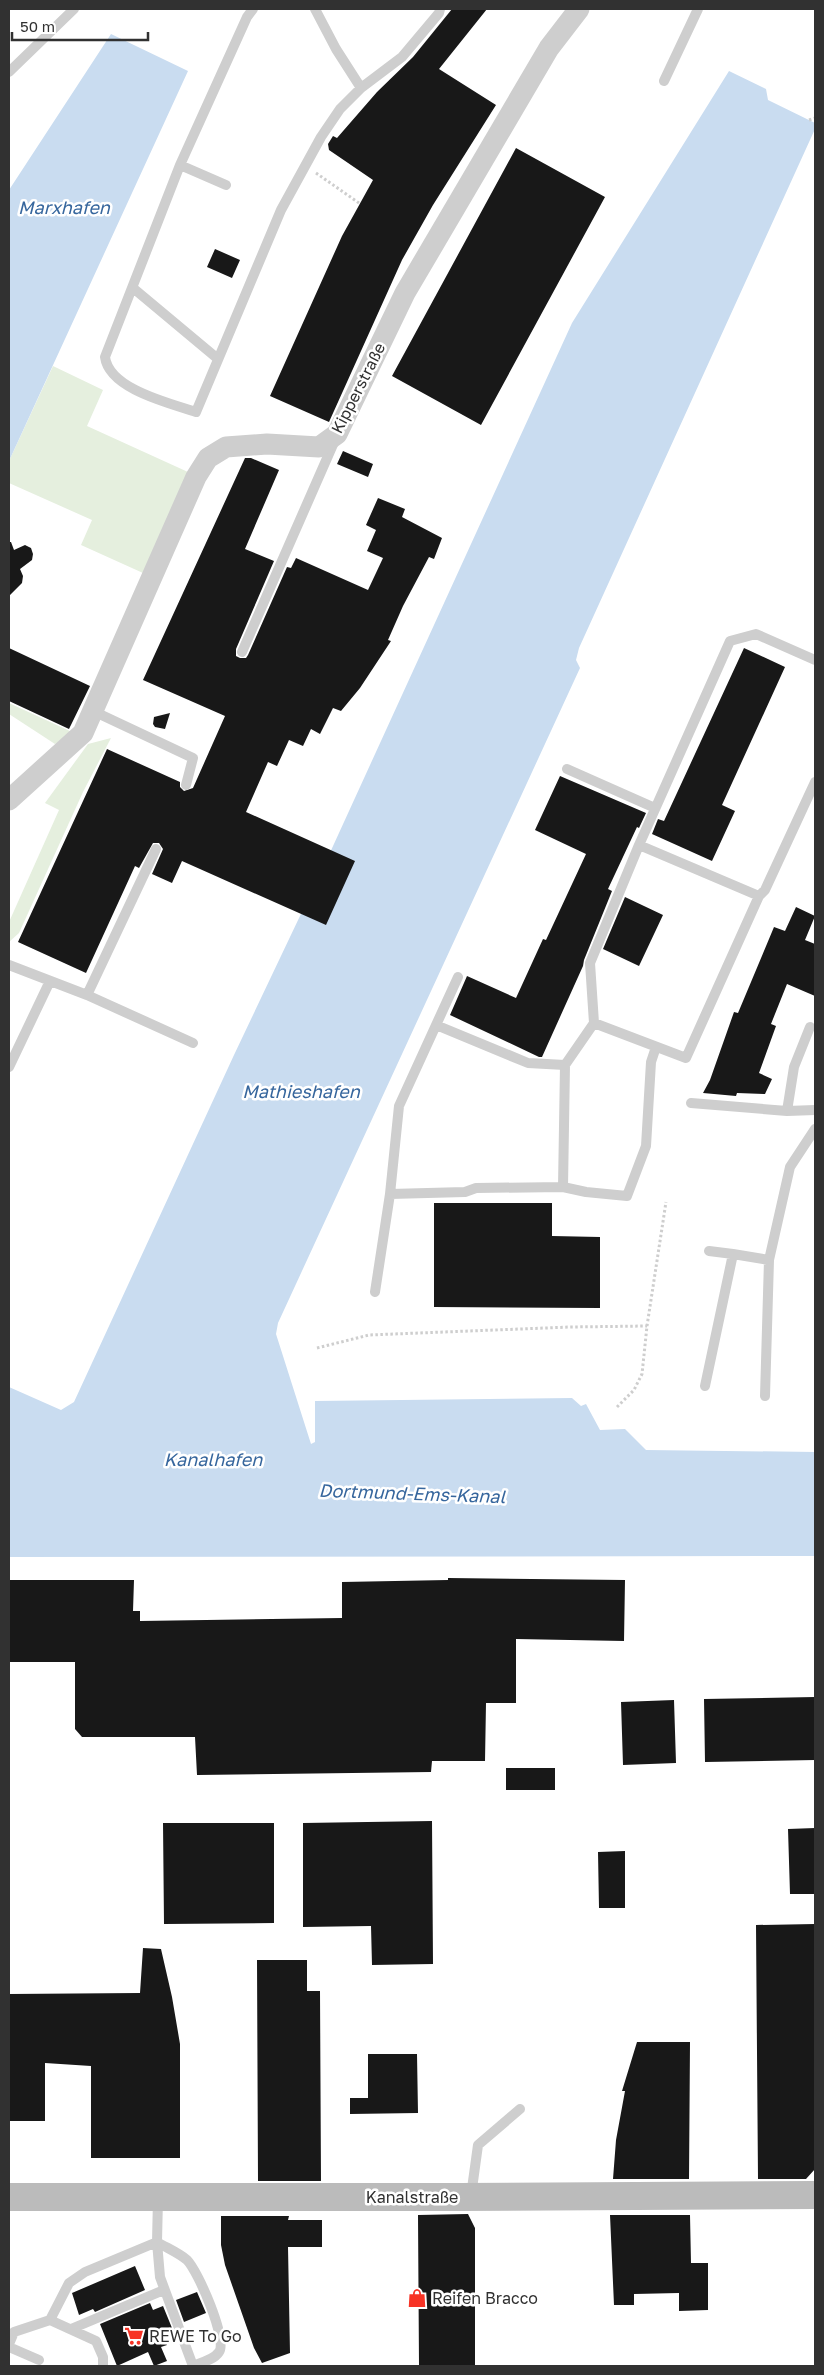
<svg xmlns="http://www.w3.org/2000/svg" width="824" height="2375" font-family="'Golos Text',sans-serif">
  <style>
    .green { fill: #e5efde }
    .water { fill: #c9dcf0 }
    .building { fill: #181818 }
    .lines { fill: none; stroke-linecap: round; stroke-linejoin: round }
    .path { stroke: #cecece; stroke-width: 3; stroke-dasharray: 2.5 2.5; stroke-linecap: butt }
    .service { stroke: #cecece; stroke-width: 10 }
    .minor { stroke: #cecece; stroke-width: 21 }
    .secondary { stroke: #bbb; stroke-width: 28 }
    .labels { text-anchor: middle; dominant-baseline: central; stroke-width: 5; stroke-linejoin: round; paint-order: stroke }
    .street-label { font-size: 16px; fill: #313131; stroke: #fff }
    .poi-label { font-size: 16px; fill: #313131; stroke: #fff; text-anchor: start }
    .water-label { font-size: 18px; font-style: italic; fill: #36669d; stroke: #fff }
  </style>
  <rect width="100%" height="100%" fill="#fff"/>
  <path class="green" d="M53,366L103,390L87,426L188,472L143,573L81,545L92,520L9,483V461Z
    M9,703L72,732L55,744L9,714Z
    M111,738L83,792L19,933L9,942V922L59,810L45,803L88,744Z"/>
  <path class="water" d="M111,34L188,71L9,461V190Z
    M729,71L766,89L768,100L815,123V129L579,648L576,660L580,668L278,1323L276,1334L311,1444L315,1442V1401L572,1398L581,1406L586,1404L600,1430L625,1429L646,1450L815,1452V1556L9,1557V1387L61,1410L74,1402L234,1055L328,857L572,323Z"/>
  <path class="building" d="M452,9H487L439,69L496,105L433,205L402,260L329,422L270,396L342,236L373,180L329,150L328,144L333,136L337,138L377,92L413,57Z
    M516,148L605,197L481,425L392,376Z
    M215,249L240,260L232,278L207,267Z
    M343,451L373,464L368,477L337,464Z
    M245,458H251L279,470L245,549L274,561L236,649V656L240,658H246L248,655L287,567L291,568L296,558L368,590L383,558L367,551L376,530L366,525L378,498L405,509L402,517L442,538L434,559L429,557L403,606L388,640L391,641L360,688L341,711L333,708L320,734L311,729L303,746L289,740L277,766L268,762L246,812L355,861L326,925L182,861L172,883L152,874L163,849L159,843H153L139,868L135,866L86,973L18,942L107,749L180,782V787L184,791L193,788L225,716L143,680Z
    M9,542H11L14,550L25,545L31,548L33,554L32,560L20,569L23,576L22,583L9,596Z
    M9,648L90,686L69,729L9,701Z
    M744,648L785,667L722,805L735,811L712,861L652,834L658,819L664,821Z
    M170,713L165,729L155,727L153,724L154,717Z
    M560,776L646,813L639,828L637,827L608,889L612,891L584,960L583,966L542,1057H539L450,1015L467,976L516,998L543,939L546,940L586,854L535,830Z
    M625,897L663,915L639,966L603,949Z
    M796,907L815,916L805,940L815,944V996L787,984L771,1024L776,1026L759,1073L772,1079L765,1094L737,1093L736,1096L703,1093L710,1080L734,1012L738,1013L774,927L785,931Z
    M434,1203H552V1236L600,1237V1308L434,1307Z
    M448,1578L625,1580L624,1641L516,1639V1703H486L485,1761H432L431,1772L197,1775L195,1737H82L75,1729V1662H9V1580H134L133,1611H140V1621L342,1618V1582L448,1580Z
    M815,1697V1760L705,1762L704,1699Z
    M674,1700L676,1763L623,1765L621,1702Z
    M506,1768H555V1790H506Z
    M432,1821L433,1964L372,1965L371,1926L303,1927V1823Z
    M163,1823H274V1923L164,1924Z
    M815,1828V1894H790L788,1829Z
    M625,1851V1908H599L598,1852Z
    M815,1924V2169L806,2179H758L756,1925Z
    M143,1948L161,1949L172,1997L180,2044V2158H91V2066L45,2063V2121H9V1994L140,1993Z
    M257,1960H307V1991H320L321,2181H258Z
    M637,2042H690L689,2179H613L616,2140L625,2091H622Z
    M368,2054H417L418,2113L350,2114V2098H368Z
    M468,2214L475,2228V2366H419L418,2215Z
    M610,2215H690L691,2263H708V2310L679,2311V2293L634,2294V2305H614Z
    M221,2216H289L288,2220H322V2247H288L290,2353L262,2363L254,2348L225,2265L221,2245Z
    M135,2266L145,2290L95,2312L93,2309L79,2315L72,2293Z
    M197,2292L206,2313L184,2322L176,2300Z
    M150,2303L153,2310L163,2306L172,2328L162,2332L167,2345L161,2347L167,2361L154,2366L148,2352L117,2366L100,2324Z"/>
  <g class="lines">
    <path class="path" d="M809,120L815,118
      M316,173L359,203
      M317,1348L369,1335L570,1327L647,1326
      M617,1407L634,1390L642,1374L647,1326L666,1202"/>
    <path class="service" d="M253,9L247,17L180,165L105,357C109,389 169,403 196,412L281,210L321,137L340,109L361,88L402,57L439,13L440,9
      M315,9L336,49L361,88
      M9,72L74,9
      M664,81L698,9
      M180,165L226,185
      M133,288L218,359
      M242,652L335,440
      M815,660L756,634L730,641L639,845L759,896L765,890L815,782
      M93,711L193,758L186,785
      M567,769L655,808
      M639,845L590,963L594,1023L686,1058L759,896
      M156,849L87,995L193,1043
      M9,965L87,995
      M458,977L399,1106L390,1194L465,1192L476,1188L563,1187L586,1192L627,1196L646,1146L651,1062L656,1047
      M436,1025L528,1063L565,1065
      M9,1067L50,981
      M691,1103L787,1111L815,1110
      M787,1111L794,1067L810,1027
      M563,1187L565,1065L594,1023
      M709,1251L733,1254
      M375,1292L390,1194
      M705,1386L733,1254L769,1260
      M765,1396L769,1260L790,1167L815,1129
      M471,2196L478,2145L520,2109
      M157,2242C167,2248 179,2253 187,2260C198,2271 228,2340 219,2352C214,2360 200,2363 192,2366
      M157,2242L160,2277L193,2366
      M50,2320L96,2341L103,2357V2366
      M71,2329L164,2290
      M9,2344L14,2332L50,2320L69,2283L85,2272L157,2242L158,2198
      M9,2347L39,2360"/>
    <path class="minor" d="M9,800L83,733L196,477L208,458L226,447L267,444L319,447L337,434L405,293L549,48L579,9"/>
    <path class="secondary" d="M9,2197H458L815,2195"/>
  </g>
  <defs>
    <g id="shop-bare" transform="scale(1.5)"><path d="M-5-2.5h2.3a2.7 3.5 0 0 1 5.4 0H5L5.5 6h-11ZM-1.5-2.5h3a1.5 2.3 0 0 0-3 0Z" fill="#f73325" stroke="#fff" stroke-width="2.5" paint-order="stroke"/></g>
    <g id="supermarket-bare" transform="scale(1.5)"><path d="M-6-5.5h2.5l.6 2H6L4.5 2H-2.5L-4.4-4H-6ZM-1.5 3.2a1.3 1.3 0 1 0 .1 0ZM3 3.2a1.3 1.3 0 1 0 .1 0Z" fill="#f73325" stroke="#fff" stroke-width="2.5" paint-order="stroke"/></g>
  </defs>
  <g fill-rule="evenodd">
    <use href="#shop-bare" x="417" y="2298"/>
    <use href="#supermarket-bare" x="134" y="2336"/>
  </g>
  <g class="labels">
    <g class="street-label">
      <text transform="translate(358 388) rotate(-63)">Kipperstraße</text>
      <text x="412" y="2197">Kanalstraße</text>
    </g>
    <g class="poi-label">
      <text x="432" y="2298">Reifen Bracco</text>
      <text x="149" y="2336">REWE To Go</text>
    </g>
    <g class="water-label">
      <text x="64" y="207">Marxhafen</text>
      <text x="301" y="1091">Mathieshafen</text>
      <text x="213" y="1459">Kanalhafen</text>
      <text transform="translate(412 1493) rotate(2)">Dortmund-Ems-Kanal</text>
    </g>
  </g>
  <rect width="824" height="2375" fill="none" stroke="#313131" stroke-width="20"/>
  <path d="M12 32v8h136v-8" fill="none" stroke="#313131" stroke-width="2.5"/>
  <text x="20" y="32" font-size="15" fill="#313131" stroke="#ffffff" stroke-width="4" paint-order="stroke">50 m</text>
</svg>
